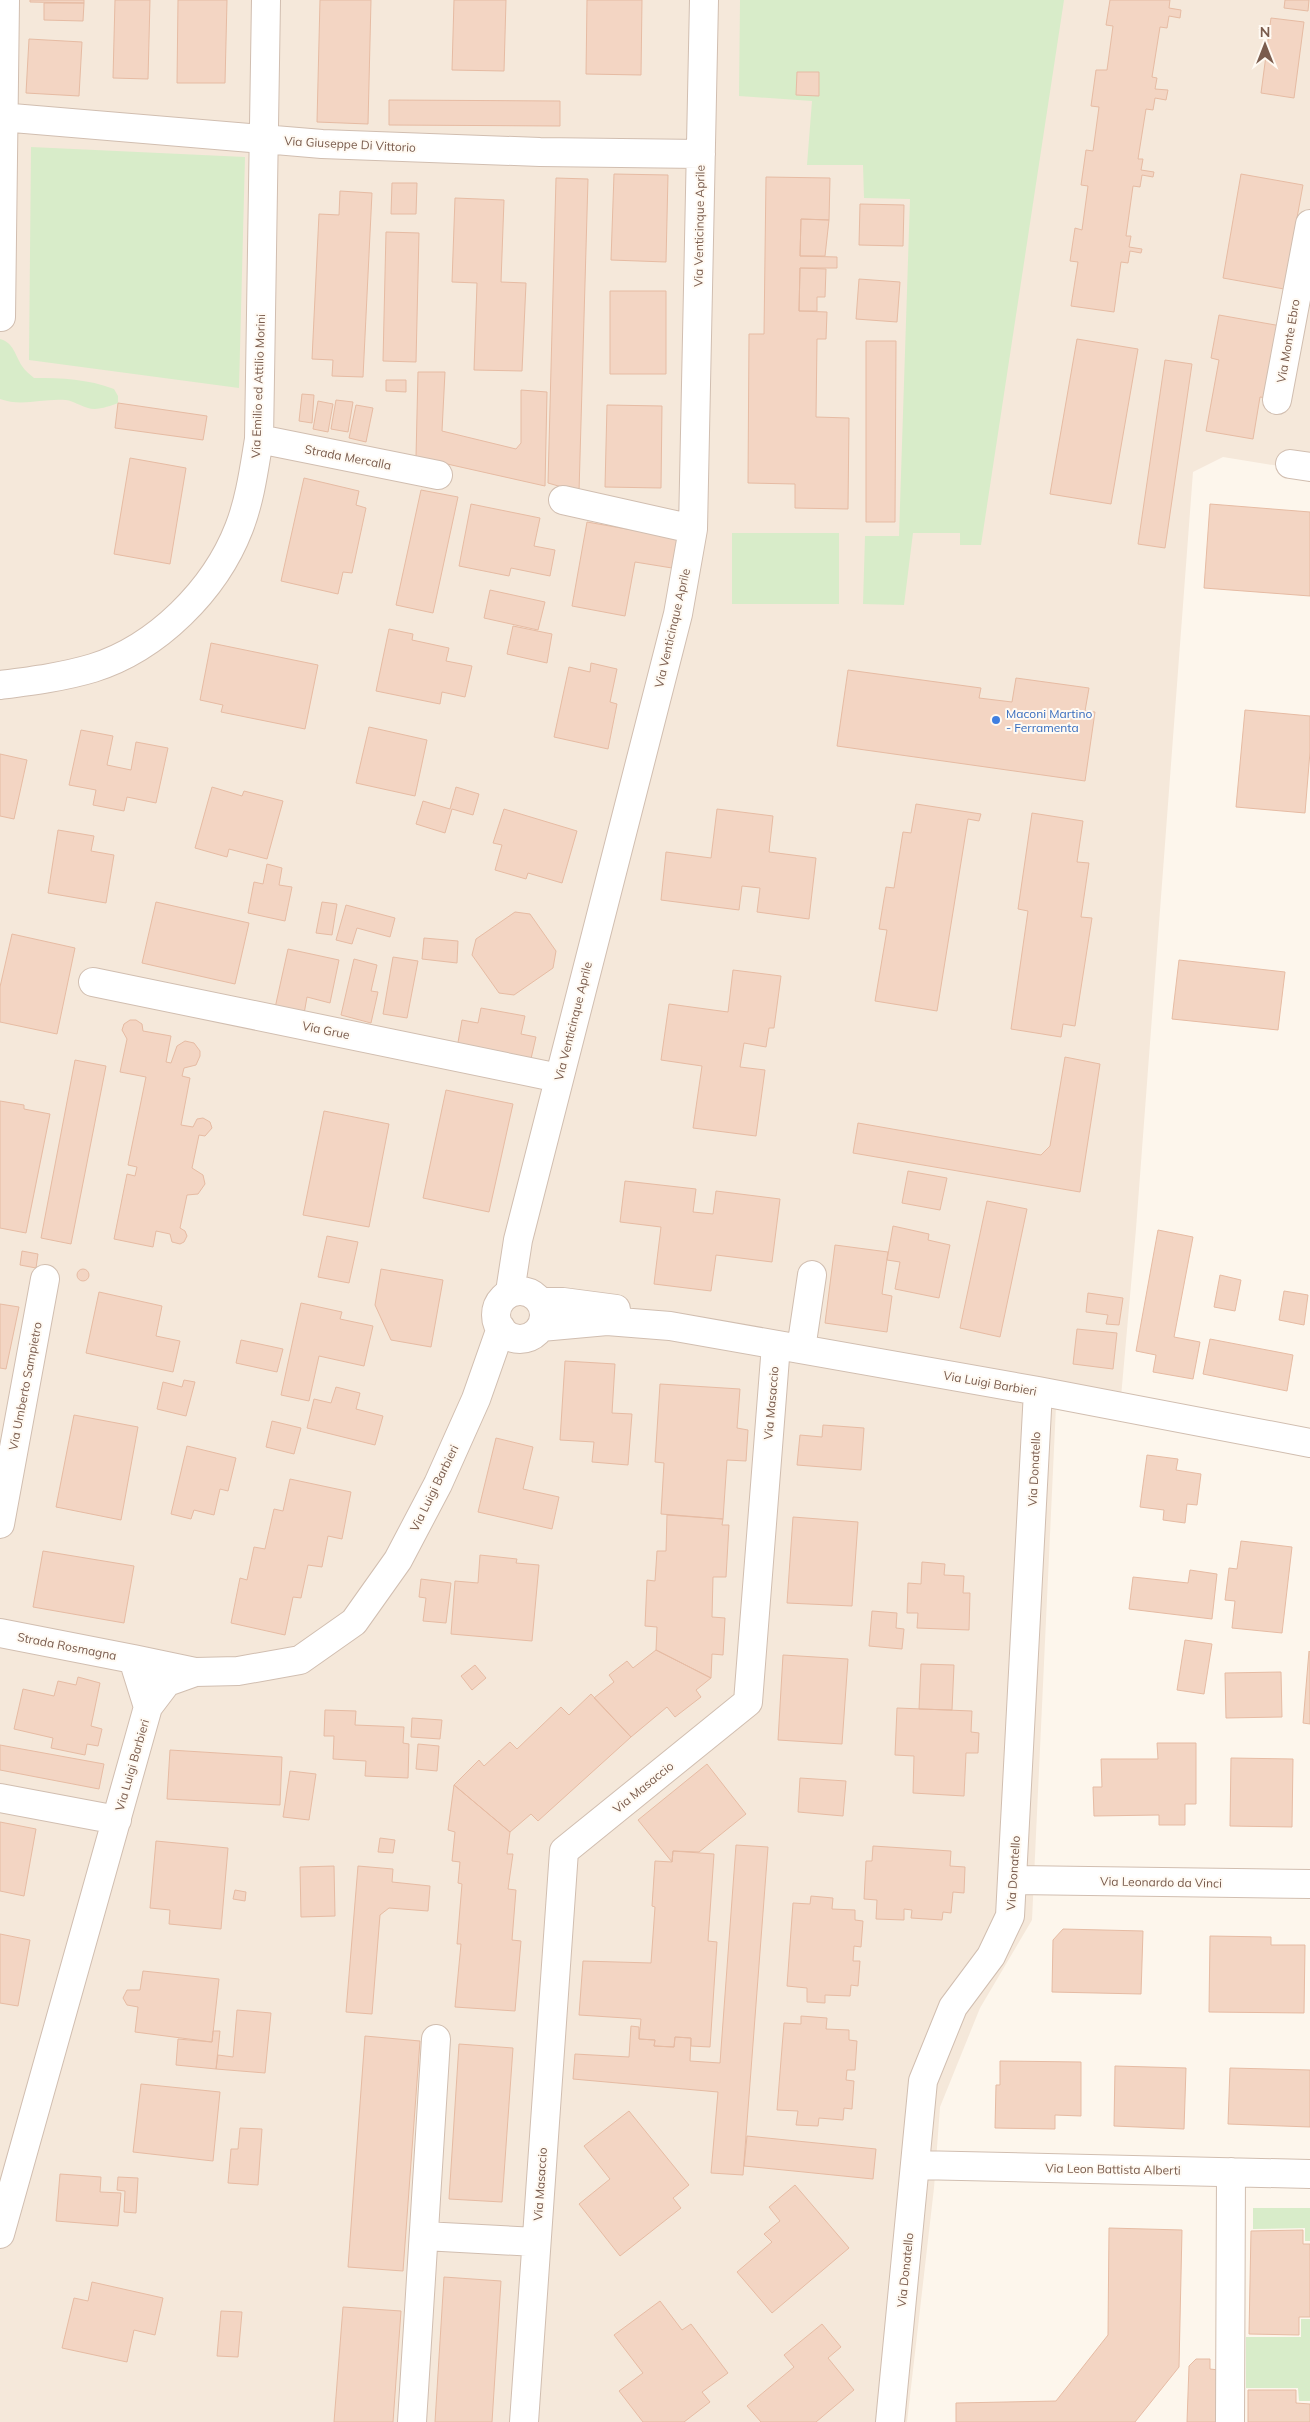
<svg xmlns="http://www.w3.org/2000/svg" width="1310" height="2422" font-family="Mulish,sans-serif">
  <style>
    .residential { fill: #f5e8da }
    .green { fill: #d8ecc9 }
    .building { fill: #f3d5c3; stroke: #e6bba3 }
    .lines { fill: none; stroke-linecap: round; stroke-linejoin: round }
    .minor-casing { stroke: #d1beb0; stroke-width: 30 }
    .minor { stroke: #fff; stroke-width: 28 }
    .shop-dot { fill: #3f7fe0; stroke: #fffaf3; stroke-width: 2 }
    .labels { text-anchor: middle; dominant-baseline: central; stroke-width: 4; stroke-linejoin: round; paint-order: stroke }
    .street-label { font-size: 12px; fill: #7a5c4d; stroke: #fffaf3 }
    .shop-label { font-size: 12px; fill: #366cbe; stroke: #fffaf3; text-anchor: start }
  </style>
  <rect width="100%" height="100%" fill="#fdf6ec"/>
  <path class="residential" d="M0,0H1310V471L1223,457L1193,472L1136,1229L1121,1397L1056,1406L1032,1920L980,2008L940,2107L934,2188L907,2422H0Z"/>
  <path class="green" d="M740,0H1064L981,545H960V533H913L904,605L863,604L865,536H899L910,199L864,198L863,165H807L812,101L739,96Z
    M31,147L245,157L239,388L29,360Z
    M0,339C14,343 15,355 22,366C25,371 30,374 34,378C62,378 88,379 114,389L118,396V403C110,406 97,411 88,408C80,406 74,401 66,400C43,398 22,407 0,399Z
    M732,533H839V604H732Z
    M1253,2208H1310V2241H1305V2228L1253,2229Z
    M1301,2319H1310V2401H1299L1298,2388H1246V2337H1301Z"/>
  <path class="building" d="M30,0H84V3L30,2Z
    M115,0H150L148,79L113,78Z
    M178,0H227L225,83H177Z
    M320,0H371L368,124L317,122Z
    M454,0H506L504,71L452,70Z
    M587,0H642L641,75L586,74Z
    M1110,0H1170L1169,8L1181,10L1180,18L1169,16L1167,28L1160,27L1152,77L1157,78L1155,89L1168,90L1166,100L1155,98L1153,110L1146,109L1138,159H1143L1141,170L1154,172L1153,177L1142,175L1140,187L1133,186L1126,236H1131L1129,247L1142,249L1141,253L1130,251L1128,263L1121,262L1114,312L1071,306L1078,262L1070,261L1075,228L1082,230L1088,186L1081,185L1086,150L1093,151L1099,107L1091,106L1096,70H1107L1113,26L1106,25Z
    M1285,0H1309L1308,11L1284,8Z
    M44,3H84L83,21L44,20Z
    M1271,18L1304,22L1294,98L1261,93Z
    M29,39L82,42L79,96L26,93Z
    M797,72H819V96L796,95Z
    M389,100L560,101V126L389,125Z
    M614,174L668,175L666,262L611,260Z
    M1241,174L1303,185L1284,289L1223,278Z
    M766,177L830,178L829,220L801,219L800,256L837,257V268H800L799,311L827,312L826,339H817L816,417L849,418L848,509L795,508V484L748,483L749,334H764Z
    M556,178L588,179L579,492L548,483Z
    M392,183H417L416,214H391Z
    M340,191L372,193L363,377L332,376L333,360L312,359L319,214L339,215Z
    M455,198L504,200L501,282L526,283L522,371L474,370L477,283L452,282Z
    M860,204L904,205L903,246L859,245Z
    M801,219L829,220L825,256H800Z
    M386,232L419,233L416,362L383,361Z
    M800,268L826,269L825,297H817V311H799Z
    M859,279L900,282L897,322L856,319Z
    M610,291H666V374H610Z
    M1219,315L1281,326L1267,398L1260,397L1253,439L1206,431L1219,360L1211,358Z
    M1077,339L1138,349L1111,504L1050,494Z
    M866,341H896L895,522H866Z
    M1165,360L1192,364L1165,548L1138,544Z
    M418,372H445L442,431L516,449L521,443V390L547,392L545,486L416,457Z
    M386,380H406V392L386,391Z
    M302,394L314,395L312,423L299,421Z
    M336,400L353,402L348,432L331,429Z
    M318,401L333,404L328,432L313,429Z
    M118,403L207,416L203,440L115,428Z
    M356,405L373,408L366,442L349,438Z
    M607,405L662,406L661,488L605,487Z
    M130,458L186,468L170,564L114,554Z
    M304,478L359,491L356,505L366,508L352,573L343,572L338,594L281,581Z
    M421,490L458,497L433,613L396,605Z
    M471,504L540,518L534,546L555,550L550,576L511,568L509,576L459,566Z
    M1210,504L1310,512V596L1204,588Z
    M587,522L678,538L672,568L635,562L625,616L572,606Z
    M490,590L545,602L538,630L484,618Z
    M513,626L552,634L547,663L507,654Z
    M389,629L413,634L412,640L449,648L446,661L472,666L465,697L442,692L440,704L376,691Z
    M211,643L318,665L305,729L221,712L223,705L200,700Z
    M591,663L617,669L610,702L617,704L608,749L554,737L569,667L590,672Z
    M848,670L981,688L979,698L1012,702L1016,678L1089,688L1085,711L1095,712L1085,781L837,746Z
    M1245,710L1310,716V752L1305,813L1236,807Z
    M369,727L427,740L415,796L356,783Z
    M81,730L113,736L107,765L131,770L136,742L168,748L156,803L127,797L124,811L93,805L96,790L69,785Z
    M0,754L27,760L14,819L0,816Z
    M212,787L242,796L244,791L283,801L267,859L229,849L227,857L195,848Z
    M456,787L479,794L473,815L452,809L445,833L416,824L423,801L450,809Z
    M916,804L981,814L979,821L968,819L937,1011L875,1001L887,930L879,929L886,887L894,888L903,832L911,833Z
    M504,809L577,831L562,883L528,873L526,879L495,870L502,845L493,843Z
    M717,809L773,816L769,852L816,858L809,919L757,912L760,888L742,886L739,910L661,900L666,852L711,858Z
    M1032,813L1083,821L1077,862L1089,863L1081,917L1092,918L1075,1026L1063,1024L1061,1037L1011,1029L1028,911L1018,909Z
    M58,830L94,836L91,851L114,855L106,903L48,893Z
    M267,864L282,868L279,885L292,887L285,921L248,913L254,882L263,884Z
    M156,902L249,923L235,984L142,963Z
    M322,902L337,904L332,935L316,933Z
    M346,905L395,918L390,937L357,928L352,944L336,940Z
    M515,912L530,914L556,951L553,968L514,995L499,993L472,955L476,939Z
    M12,934L75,948L57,1034L0,1022V987Z
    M424,938L458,941L457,963L422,959Z
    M288,949L339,960L330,1003L307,997L304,1014L275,1008Z
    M393,957L418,961L407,1018L383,1014Z
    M354,959L377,965L371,991L378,992L371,1023L341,1015Z
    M1179,960L1285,972L1278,1030L1172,1019Z
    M733,970L781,976L774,1028H769L766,1047L744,1043L740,1067L765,1070L756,1136L693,1128L702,1066L661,1060L669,1004L728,1012Z
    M481,1008L525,1016L521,1034L536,1037L530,1063L457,1048L462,1020L478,1023Z
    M130,1020H136L142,1024L143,1031L171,1036L166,1062L171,1063L177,1046L185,1041L194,1043L200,1051V1056L196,1065L184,1068L182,1076L190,1078L181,1125L193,1127L197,1119L203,1118L210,1122L212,1128L205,1136L199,1135L192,1168L203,1175L205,1184L198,1194L187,1195L180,1228L185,1231L187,1236L184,1242L180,1244L172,1242L170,1234L156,1231L153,1247L114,1239L127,1174L135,1176L137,1167L128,1165L146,1077L120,1072L127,1039L122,1030L124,1024Z
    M1065,1057L1100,1064L1080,1192L853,1153L858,1123L1041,1155L1050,1146Z
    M75,1060L106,1066L71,1244L41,1238Z
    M446,1090L513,1104L489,1212L423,1198Z
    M0,1101L24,1105V1109L50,1114L26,1233L0,1228Z
    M324,1111L389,1124L369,1227L303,1215Z
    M908,1171L947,1178L940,1210L902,1203Z
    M625,1181L696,1189L693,1212L713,1214L716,1191L780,1199L772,1262L716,1255L711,1291L654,1284L661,1227L620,1222Z
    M987,1201L1027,1209L1000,1337L960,1328Z
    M893,1226L929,1234L928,1240L950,1245L939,1298L895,1289L900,1262L887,1260Z
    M1158,1230L1193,1237L1174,1337L1200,1342L1193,1379L1153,1372L1156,1355L1136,1351Z
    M327,1236L358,1242L349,1283L318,1277Z
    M835,1245L888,1252L882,1294L892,1296L887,1332L825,1323Z
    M22,1251L38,1254L36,1268L20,1265Z
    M77 1275a6 6 0 1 1 12 0a6 6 0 1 1-12 0Z
    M381,1269L443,1280L431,1347L391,1340L375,1305Z
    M1220,1275L1241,1280L1235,1311L1214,1307Z
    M1284,1291L1308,1295L1304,1325L1279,1320Z
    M99,1292L162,1306L156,1336L180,1341L173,1372L86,1353Z
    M1088,1293L1123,1298L1119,1325L1106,1324L1108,1315L1086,1312Z
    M301,1303L342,1312L340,1319L373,1326L364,1366L319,1356L309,1401L281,1395Z
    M0,1304L19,1307L6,1369L0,1368Z
    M1077,1329L1117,1333L1113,1369L1073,1364Z
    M1210,1339L1293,1355L1287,1391L1203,1374Z
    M241,1340L283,1349L277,1372L236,1363Z
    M565,1361L615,1364L612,1413L632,1414L628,1465L592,1462L594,1442L560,1440Z
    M184,1380L195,1382L186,1416L157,1409L163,1382L182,1387Z
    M660,1384L740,1389L737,1428L748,1430L746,1461L727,1460L723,1519L661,1514L664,1463L655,1462Z
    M336,1387L360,1393L356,1409L383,1416L375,1445L307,1428L314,1399L331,1403Z
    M74,1415L138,1427L121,1520L56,1507Z
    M272,1421L301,1428L294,1454L266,1447Z
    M823,1425L864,1428L861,1470L797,1465L800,1435L822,1437Z
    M496,1438L533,1447L523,1489L559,1497L552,1529L478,1512Z
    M187,1446L236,1458L228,1491L220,1489L214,1515L194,1510L191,1519L171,1514Z
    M1147,1455L1178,1459L1176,1470L1201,1474L1197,1505L1187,1504L1185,1523L1163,1520L1164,1510L1140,1507Z
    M290,1479L351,1492L342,1539L328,1536L322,1567L308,1565L301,1598L293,1597L285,1635L231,1623L240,1578L247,1580L254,1547L265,1549L274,1509L283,1511Z
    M667,1515L723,1519L722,1525H729L726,1577H713L712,1617L725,1618L723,1655L712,1654L711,1678L656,1650L657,1627L645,1626L647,1580L655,1581L657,1551H666Z
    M793,1517L858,1522L852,1606L787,1603Z
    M1241,1541L1292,1547L1282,1633L1232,1628L1235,1601L1225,1600L1229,1568L1237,1569Z
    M43,1551L134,1566L124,1623L33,1607Z
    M480,1555L517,1559L516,1563L539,1565L532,1641L451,1634L455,1581L478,1583Z
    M922,1562L945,1564L944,1575L964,1576L963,1593H970L969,1630L917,1628L918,1613H907L908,1583L921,1584Z
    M1190,1570L1217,1574L1212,1619L1129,1609L1133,1577L1188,1583Z
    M421,1579L451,1583L446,1623L423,1621L426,1598L419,1597Z
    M872,1611L897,1613L896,1628L904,1629L902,1649L869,1646Z
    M1185,1640L1212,1644L1204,1694L1177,1690Z
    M656,1650L711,1678L696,1690L701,1697L675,1717L667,1707L631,1737L594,1698L614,1682L609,1675L627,1661L633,1668Z
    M1309,1651L1310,1652V1724L1303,1723Z
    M783,1655L848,1659L842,1744L778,1740Z
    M921,1664L954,1665L952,1710L919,1709Z
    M475,1665L486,1678L472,1690L461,1676Z
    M1281,1672L1282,1717L1226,1718L1225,1673Z
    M78,1677L100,1683L91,1726L102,1729L98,1746L87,1744L85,1755L51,1748L53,1738L14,1729L23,1689L54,1696L58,1681L76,1685Z
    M591,1694L631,1737L538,1821L531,1814L510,1832L454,1785L479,1760L484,1766L510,1742L517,1749L561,1707L569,1715Z
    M897,1708L972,1711L971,1732L979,1733L978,1753H966L964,1796L913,1793L914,1756L895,1755Z
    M325,1710L356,1711L355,1725L404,1727L403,1743L409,1744L408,1778L365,1776L366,1761L333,1759L334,1736H324Z
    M412,1718L442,1720L440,1739L411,1737Z
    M1157,1743H1196V1804H1185V1825H1159V1815L1094,1816L1093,1787H1102L1101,1759H1158Z
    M418,1744L439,1746L437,1771L416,1769Z
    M0,1745L104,1764L99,1789L0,1770Z
    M170,1750L282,1757L280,1805L167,1799Z
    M1231,1758L1293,1759L1292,1827L1230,1826Z
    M707,1764L746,1814L699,1852L673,1851L672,1862L638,1820Z
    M290,1771L316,1774L309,1820L283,1817Z
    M800,1778L846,1781L843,1816L798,1812Z
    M454,1785L510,1832L507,1854H513L508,1889L516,1890L512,1940L521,1941L515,2011L455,2007L461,1944H457L462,1884L458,1883L460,1862L452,1861L455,1832L448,1830Z
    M0,1822L36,1829L24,1896L0,1891Z
    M380,1838L395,1840L393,1853L378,1852Z
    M156,1841L228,1848L221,1929L169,1924L170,1910L150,1908Z
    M736,1845L768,1847L743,2175L711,2173L718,2092L573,2079L575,2054L629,2057L631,2026L639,2027V2039L655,2040L654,2046L674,2047L675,2037L691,2038L690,2061L720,2063Z
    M873,1846L951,1851L950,1866L965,1867L964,1893L953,1892L951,1913L943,1912L942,1920L911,1918L912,1910L904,1909V1920L876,1919L877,1900L864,1899L866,1861H872Z
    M673,1851L714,1854L708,1941L717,1942L710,2047L691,2046V2038L675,2037L674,2047L654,2046L655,2040L639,2039L641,2019L579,2015L583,1961L651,1963L655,1907L652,1906L655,1861L672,1862Z
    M334,1866L335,1916L301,1917L300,1867Z
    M358,1866L393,1869L392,1882L430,1886L428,1911L389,1908L380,1915L372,2014L346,2012Z
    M235,1890L246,1892L245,1901L233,1899Z
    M811,1896L833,1898L832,1909L855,1910V1920L863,1921L861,1947L854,1946L853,1961H860L858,1986L851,1985L850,1996L825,1995V2003L807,2002V1988L787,1986L793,1903L810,1904Z
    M1063,1929L1143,1931L1141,1994L1052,1992L1053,1940Z
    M0,1934L30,1940L18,2006L0,2003Z
    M1210,1936L1271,1937V1945H1305L1304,2013L1209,2012Z
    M143,1971L219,1979L212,2042L135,2032L138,2007L127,2005L123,1998L127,1990H140Z
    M237,2010L271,2013L265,2073L216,2069L218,2055L233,2057Z
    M801,2016L827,2018L826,2029L849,2030V2040L857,2041L855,2070H847L846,2080L854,2081L852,2109L844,2108L843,2120L819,2118L818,2126L796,2125L798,2111L777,2110L784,2023L801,2024Z
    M213,2031H220L216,2069L176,2065L178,2039L212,2042Z
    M365,2036L420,2041L403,2271L348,2267Z
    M459,2044L513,2048L502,2202L449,2199Z
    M1000,2061L1081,2062V2116L1055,2115V2129L995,2128L996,2085H1000Z
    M1115,2066L1186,2068L1184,2129L1114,2126Z
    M1230,2068L1310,2070V2127L1228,2124Z
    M141,2084L220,2092L213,2161L133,2152Z
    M629,2111L689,2185L673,2198L681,2208L620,2256L579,2204L610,2179L584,2146Z
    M240,2128L262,2129L258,2185L228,2183L231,2149H238Z
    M747,2136L876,2149L873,2179L744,2166Z
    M60,2174L101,2177L100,2192L121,2193L118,2226L56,2221Z
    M118,2177L138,2178L136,2213L124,2212L125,2191L117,2190Z
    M795,2185L849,2248L772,2313L737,2272L772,2242L764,2234L780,2221L769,2207Z
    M1109,2228L1182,2230L1179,2367L1135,2422H956V2403L1056,2401L1108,2335Z
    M1303,2230V2244H1310V2317H1299V2335L1249,2334L1251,2231Z
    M444,2277L501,2281L492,2422H435Z
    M92,2282L163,2298L155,2335L134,2330L127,2362L62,2348L74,2298L88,2301Z
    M660,2301L682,2330L691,2324L728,2373L702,2392L710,2402L684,2422H643L619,2391L643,2373L614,2335Z
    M343,2307L401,2311L393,2422H334Z
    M221,2311L242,2312L238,2357L217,2356Z
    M822,2324L841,2347L828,2358L854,2390L816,2422H761L747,2406L794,2367L784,2355Z
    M1196,2359H1210V2369L1219,2370L1218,2422H1187L1189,2366Z
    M1248,2390H1296V2403L1310,2404V2422H1248Z"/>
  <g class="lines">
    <g class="minor-casing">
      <path id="minor" d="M0,117L322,144L540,152L701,154
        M1,317L5,0
        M1277,400L1310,224
        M259,439L438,475
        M1290,464L1310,467
        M563,500L693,529
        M0,685C31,681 63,677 93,668C157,648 215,590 239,528C250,500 254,469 259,439L266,0
        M93,982L559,1078
        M496 1315a24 24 0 1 1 48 0a24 24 0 1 1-48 0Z
        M510,1292L518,1240L678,614L693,529L704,0
        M542,1302H563L616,1309
        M541,1327L607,1321L670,1326L1038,1391L1310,1443
        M801,1349L812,1275
        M0,1524L45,1279
        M0,1633L133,1659
        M148,1707L133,1659L195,1672
        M0,1798L117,1820
        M1013,1880L1310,1884
        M916,2165L1310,2174
        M0,2234L148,1707L167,1682L195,1672L238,1671L300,1660L354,1622L398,1560L438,1484L476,1399L501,1328
        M424,2236L536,2242
        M412,2422L436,2039
        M524,2422L564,1851L748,1702L776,1345
        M890,2422L923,2081L953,2007L991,1956L1010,1916L1038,1391
        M1230,2422L1231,2172"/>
    </g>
    <use href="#minor" class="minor"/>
  </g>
  <circle class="shop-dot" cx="996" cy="720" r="5"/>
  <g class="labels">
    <g class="street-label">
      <text transform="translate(350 144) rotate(3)">Via Giuseppe Di Vittorio</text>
      <text transform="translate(699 226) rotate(-89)">Via Venticinque Aprile</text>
      <text transform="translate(1288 341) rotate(-80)">Via Monte Ebro</text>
      <text transform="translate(258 386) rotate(-88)">Via Emilio ed Attilio Morini</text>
      <text transform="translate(348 457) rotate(11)">Strada Mercalla</text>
      <text transform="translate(672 628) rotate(-77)">Via Venticinque Aprile</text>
      <text transform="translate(573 1021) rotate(-76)">Via Venticinque Aprile</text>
      <text transform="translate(326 1030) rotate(12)">Via Grue</text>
      <text transform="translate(990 1383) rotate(10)">Via Luigi Barbieri</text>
      <text transform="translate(25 1386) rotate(-79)">Via Umberto Sampietro</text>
      <text transform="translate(771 1403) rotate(-85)">Via Masaccio</text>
      <text transform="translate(1034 1469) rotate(-87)">Via Donatello</text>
      <text transform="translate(434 1488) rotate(-64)">Via Luigi Barbieri</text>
      <text transform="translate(67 1646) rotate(11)">Strada Rosmagna</text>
      <text transform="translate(132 1765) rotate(-74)">Via Luigi Barbieri</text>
      <text transform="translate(643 1787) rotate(-39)">Via Masaccio</text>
      <text transform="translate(1013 1873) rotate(-86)">Via Donatello</text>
      <text transform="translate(1161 1882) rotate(1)">Via Leonardo da Vinci</text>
      <text transform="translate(1113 2169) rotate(1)">Via Leon Battista Alberti</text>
      <text transform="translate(540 2184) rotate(-86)">Via Masaccio</text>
      <text transform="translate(905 2270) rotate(-84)">Via Donatello</text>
    </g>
    <g class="shop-label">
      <text x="1006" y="713">Maconi Martino<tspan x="1006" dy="14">- Ferramenta</tspan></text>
    </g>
  </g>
  <g transform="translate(1265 45)" stroke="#fffaf3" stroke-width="4" paint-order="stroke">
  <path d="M0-4L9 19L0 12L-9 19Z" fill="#7a5c4d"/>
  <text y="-8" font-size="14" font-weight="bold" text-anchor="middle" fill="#7a5c4d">N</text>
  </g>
</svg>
